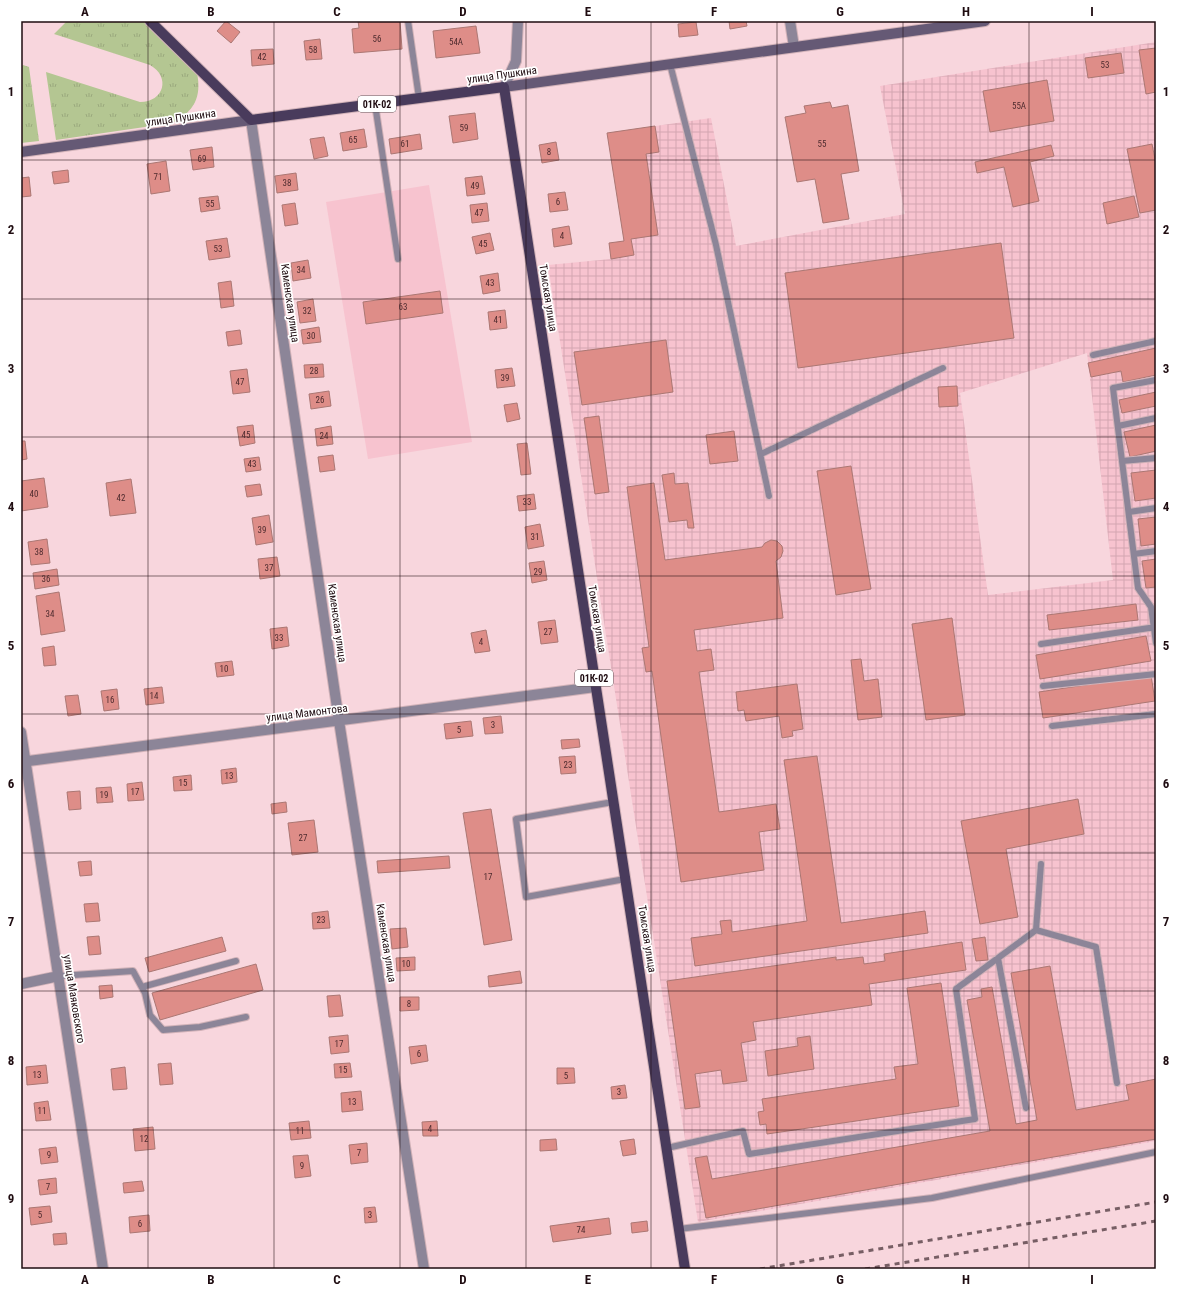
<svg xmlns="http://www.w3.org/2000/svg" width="1177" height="1290" font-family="'Roboto Condensed',sans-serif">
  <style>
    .built { fill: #f7c3cf }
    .industrial { fill: url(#industrial-grid); fill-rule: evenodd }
    .grass { fill: url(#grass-tufts) }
    .building { fill: #de8d88; stroke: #ab7773 }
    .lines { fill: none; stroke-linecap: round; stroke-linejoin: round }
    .lane-casing { stroke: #d1b2b8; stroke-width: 8 }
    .street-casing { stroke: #d1b2b8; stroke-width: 12 }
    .secondary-casing { stroke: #d1b2b8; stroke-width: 12 }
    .primary-casing { stroke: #d1b2b8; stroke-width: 12 }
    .lane { stroke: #8c8598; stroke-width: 6 }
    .street { stroke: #8c8598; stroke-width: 10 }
    .secondary { stroke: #655975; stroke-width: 10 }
    .primary { stroke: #493b5c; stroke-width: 10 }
    .rail { stroke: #775e64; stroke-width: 3; stroke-dasharray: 5 5; stroke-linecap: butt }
    .grid { fill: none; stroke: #1f0c11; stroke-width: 1; stroke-opacity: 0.55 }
    .labels { text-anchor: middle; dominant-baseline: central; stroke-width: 3.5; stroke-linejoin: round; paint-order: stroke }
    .number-label { font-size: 9px; fill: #4f2c2f }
    .shield { fill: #fff; stroke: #625558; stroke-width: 1 }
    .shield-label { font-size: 10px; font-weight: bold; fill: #1f0c11 }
    .street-label { font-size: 11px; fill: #1f0c11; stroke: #fff }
    .neatline { fill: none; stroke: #1f0c11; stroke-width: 1.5 }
    .grid-label { font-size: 13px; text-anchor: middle; font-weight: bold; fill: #1f0c11 }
  </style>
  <defs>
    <pattern id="industrial-grid" width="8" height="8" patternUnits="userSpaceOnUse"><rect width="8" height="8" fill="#f7c3cf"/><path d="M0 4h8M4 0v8" fill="none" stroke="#d3a6b1"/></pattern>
    <pattern id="grass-tufts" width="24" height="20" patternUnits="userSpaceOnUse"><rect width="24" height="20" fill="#b4c692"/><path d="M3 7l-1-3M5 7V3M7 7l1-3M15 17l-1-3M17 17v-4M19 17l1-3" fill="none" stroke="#9aa97d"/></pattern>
  </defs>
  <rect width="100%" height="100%" fill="#f8d6dd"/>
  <path class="built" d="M429,185L472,442L368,459L326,202Z"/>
  <path class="industrial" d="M1156,42V1141L698,1222L548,265L611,259L609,243L624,241L607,133L711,118L736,246L905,214L880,86ZM1087,353L1113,580L988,595L960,393Z"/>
  <path class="grass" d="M67,21H144L197,73C202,97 194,112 172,123L56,140L46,72L140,102C164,102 171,77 150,65L54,34Z
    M23,65L29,67L39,141L21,143V67Z"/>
  <path class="building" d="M226,21L240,32L231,43L217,31Z
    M358,21H400L402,49L354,53L352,29L359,28Z
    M729,21H746L747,26L730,29Z
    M696,22L698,35L679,37L678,24Z
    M476,26L480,53L436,58L433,31Z
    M320,39L322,59L306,60L304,41Z
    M1156,48V92L1146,94L1139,50Z
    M273,49L274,64L252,66L251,50Z
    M1121,53L1124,73L1088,78L1085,58Z
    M1047,80L1054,121L990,132L983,91Z
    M830,102L832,108L848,105L859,171L841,174L849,219L823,223L815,179L797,182L785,117L806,113L804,106Z
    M475,113L478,139L453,143L449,116Z
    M655,126L659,152L646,154L658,235L631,239L634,255L611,259L609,243L624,241L607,133Z
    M364,129L367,147L343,151L340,133Z
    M420,134L422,149L391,154L389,139Z
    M324,137L328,156L314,159L310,139Z
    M556,142L559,160L542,163L539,145Z
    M1152,144L1156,164V210L1140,213L1127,149Z
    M1051,145L1054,156L1030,162L1039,201L1013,207L1004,167L977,173L975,162Z
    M212,147L214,167L193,170L190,150Z
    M166,161L170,191L151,194L147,164Z
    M68,170L69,182L54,184L52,172Z
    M296,173L298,190L277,193L275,176Z
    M482,176L485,194L467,196L465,178Z
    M29,177L31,196L21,197V178Z
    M565,192L568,210L550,212L548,194Z
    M218,196L220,209L201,212L199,198Z
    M1134,196L1139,217L1107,224L1103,203Z
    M295,203L298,224L285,226L282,205Z
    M487,203L489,221L472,223L470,205Z
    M569,226L572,244L554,247L552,229Z
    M490,233L494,250L476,254L472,237Z
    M227,238L230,257L209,260L206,241Z
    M1001,243L1014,338L798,368L785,273Z
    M308,260L311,278L293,281L291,263Z
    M498,273L500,291L483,294L480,276Z
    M231,281L234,306L221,308L218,283Z
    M440,291L443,313L366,324L363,302Z
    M313,299L316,321L300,323L297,302Z
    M505,310L507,328L490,330L488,312Z
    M319,327L321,342L303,344L301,330Z
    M240,330L242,344L228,346L226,332Z
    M666,340L673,392L582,405L574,352Z
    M1156,348V375L1123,382L1121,371L1091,377L1088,363Z
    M323,364L324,377L305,378L304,365Z
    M512,368L515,386L497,388L495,370Z
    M247,369L250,392L233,394L230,371Z
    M957,386L958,406L939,407L938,387Z
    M329,391L331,406L311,409L309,394Z
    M1156,392V406L1122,413L1119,400Z
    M517,403L520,419L507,422L504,405Z
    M599,416L609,492L595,494L584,418Z
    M253,425L255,443L240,446L237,427Z
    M1156,425V451L1130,457L1124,432Z
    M331,426L333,444L317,446L315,429Z
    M734,431L738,461L710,464L706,435Z
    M21,441H25L27,459L21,460Z
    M527,443L531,474L521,475L517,444Z
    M333,455L335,470L320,472L318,457Z
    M259,457L261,470L246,472L244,459Z
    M851,466L871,589L836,595L817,471Z
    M1156,470V498L1135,501L1131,473Z
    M674,473L675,484L688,483L694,528H688L687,520L669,522L662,475Z
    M44,478L48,507L21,511V481Z
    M131,479L136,513L110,516L106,483Z
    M654,483L665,560L762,547L765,543L771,540L777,541L782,546L783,551L781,557L776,561L783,618L694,630L697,651L711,649L714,670L699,672L719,812L776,804L780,829L759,832L764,870L681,882L652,671L646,672L642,648L649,647L627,487Z
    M260,484L262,495L247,497L245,486Z
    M534,494L536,509L519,511L517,496Z
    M269,515L273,542L256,545L252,518Z
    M1156,517V544L1141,546L1138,519Z
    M540,524L544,546L528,549L525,527Z
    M47,539L50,563L31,565L28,542Z
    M277,557L280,576L260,579L258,559Z
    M1156,559V587L1146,588L1142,561Z
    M544,561L547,580L532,583L529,563Z
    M57,569L59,585L35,589L33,573Z
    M59,592L65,631L41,635L36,596Z
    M1136,604L1138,620L1049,630L1047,615Z
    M952,618L965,715L926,720L912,624Z
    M555,620L558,642L541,644L538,622Z
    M287,627L289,646L272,649L270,629Z
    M486,630L490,651L475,653L471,633Z
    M1146,636L1151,661L1040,679L1036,655Z
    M54,646L56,665L44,666L42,648Z
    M861,659L864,681L878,679L882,717L858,720L851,660Z
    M232,661L234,675L217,677L215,663Z
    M1151,675L1155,701L1043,718L1039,692Z
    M797,684L803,729L792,731L793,736L782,738L779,716L746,721L744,710L738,711L736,692Z
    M162,687L164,703L146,705L144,689Z
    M117,689L119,709L104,711L101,691Z
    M78,695L81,714L68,716L65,696Z
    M501,716L503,733L485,734L483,718Z
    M471,721L473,736L446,739L444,724Z
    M579,739L580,747L562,749L561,740Z
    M575,756L576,773L561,774L559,757Z
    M817,756L841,923L925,911L928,933L695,966L691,938L722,934L720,921L731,920L732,932L807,921L784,760Z
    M236,768L237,782L222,784L221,770Z
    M191,775L192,790L174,791L173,777Z
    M142,782L144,800L128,801L127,784Z
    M111,787L113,802L97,803L96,788Z
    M80,791L81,809L69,810L67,792Z
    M1078,799L1084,834L1006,849L1018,917L980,924L961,821Z
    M286,802L287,812L272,814L271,804Z
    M491,809L512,940L484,945L463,813Z
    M314,820L318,852L292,855L288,823Z
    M449,856L450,868L378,873L377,861Z
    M91,861L92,875L80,876L78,862Z
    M98,903L100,921L86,922L84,904Z
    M328,911L330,928L313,929L312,913Z
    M406,928L408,947L392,949L390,929Z
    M99,936L101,954L89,955L87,937Z
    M222,937L226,951L149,972L145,958Z
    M985,937L988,960L976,961L972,939Z
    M962,942L966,970L869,984L872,1005L753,1022L756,1040L741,1043L747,1081L723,1084L721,1070L695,1074L700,1107L685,1109L667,981L836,957V960L863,957L864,964L885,961L884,954Z
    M415,957V970L397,971L396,958Z
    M256,964L263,990L160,1020L152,993Z
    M1050,966L1076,1110L1129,1100L1126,1085L1156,1079V1139L706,1218L695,1158L707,1156L712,1179L990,1131L967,1000L982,997L981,989L992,987L1016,1124L1037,1120L1011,973Z
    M520,971L522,983L489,987L488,976Z
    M941,983L959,1106L767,1134L766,1124L760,1125L758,1112L764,1111L762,1099L896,1079L894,1067L918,1064L907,988Z
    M112,985L113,997L100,999L99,986Z
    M340,995L343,1016L329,1017L327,996Z
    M400,997H419V1010L400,1011Z
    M348,1035L349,1052L331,1054L329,1037Z
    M810,1036L814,1069L768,1076L765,1051L798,1046L797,1038Z
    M426,1045L428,1061L411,1064L409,1047Z
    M171,1063L173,1084L160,1085L158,1064Z
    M350,1063L352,1077L335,1078L334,1064Z
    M46,1065L48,1083L27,1085L26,1067Z
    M125,1067L127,1089L113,1090L111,1069Z
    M557,1068H574L575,1083L557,1084Z
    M625,1085L627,1098L612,1099L611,1087Z
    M361,1091L363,1110L342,1112L341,1093Z
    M48,1101L51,1120L36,1121L34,1103Z
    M309,1121L311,1138L291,1140L289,1123Z
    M437,1121L438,1136H423L422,1122Z
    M153,1127L155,1149L135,1151L133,1129Z
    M556,1139L557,1150L540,1151V1140Z
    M634,1139L636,1154L623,1156L620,1141Z
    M367,1143L368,1162L351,1164L349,1145Z
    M56,1147L58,1162L41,1164L39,1149Z
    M308,1155L311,1176L295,1178L293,1156Z
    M56,1178L57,1193L40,1195L38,1180Z
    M142,1181L144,1191L124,1193L123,1183Z
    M50,1206L52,1222L31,1225L29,1208Z
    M375,1207L377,1222L365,1223L364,1208Z
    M149,1215L150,1231L130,1233L129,1217Z
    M609,1218L611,1234L553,1242L550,1226Z
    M647,1221L648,1231L632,1233L631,1223Z
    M66,1233L67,1244L54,1245L53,1234Z"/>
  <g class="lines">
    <g class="lane-casing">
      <path id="lane" d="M408,21L419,98
        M670,64L716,245L769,496
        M375,104L398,259
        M1093,355L1156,341
        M1118,426L1156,418
        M761,454L943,368
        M1156,458L1122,461L1138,588L1151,607L1156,643
        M1122,461L1113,388L1156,380
        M1129,512L1156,508
        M1134,554L1156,551
        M1041,644L1156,627
        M1043,686L1156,674
        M1052,726L1156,714
        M613,802L516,819L526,897L625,879
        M1036,930L1096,947L1117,1083
        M998,958L1026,1108
        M59,976L133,971L145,993L150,1015L163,1030L200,1027L246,1017
        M142,987L236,961
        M667,1148L743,1131L749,1154L975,1119L956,989L1036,930L1041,864
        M679,1229L932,1198L1156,1152"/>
    </g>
    <g class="street-casing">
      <path id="street" d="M790,21L794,47
        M504,87L516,61L518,21
        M251,120L339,721L424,1269
        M21,732L103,1269
        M21,762L595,687
        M21,984L59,976"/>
    </g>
    <g class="secondary-casing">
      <path id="secondary" d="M504,87L985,21
        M21,152L251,120"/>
    </g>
    <g class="primary-casing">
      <path id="primary" d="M150,21L251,120L504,87L685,1269"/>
    </g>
    <use href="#lane" class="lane"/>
    <use href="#street" class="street"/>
    <use href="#secondary" class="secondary"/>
    <use href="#primary" class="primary"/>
    <path class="rail" d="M760,1269L1156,1202
      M865,1269L1156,1221"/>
  </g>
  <path class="grid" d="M148,21V1269M274,21V1269M400,21V1269M526,21V1269M651,21V1269M777,21V1269M903,21V1269M1029,21V1269M21,160H1156M21,299H1156M21,437H1156M21,576H1156M21,714H1156M21,853H1156M21,991H1156M21,1130H1156"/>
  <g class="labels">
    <g class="number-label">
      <text x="377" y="39">56</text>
      <text x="456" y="42">54А</text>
      <text x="313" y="50">58</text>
      <text x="262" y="57">42</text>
      <text x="1105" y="65">53</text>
      <text x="1019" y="106">55А</text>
      <text x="464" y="128">59</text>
      <text x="353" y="140">65</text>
      <text x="405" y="144">61</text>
      <text x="822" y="144">55</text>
      <text x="549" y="152">8</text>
      <text x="202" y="159">69</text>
      <text x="158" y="177">71</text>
      <text x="287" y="183">38</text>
      <text x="475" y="186">49</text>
      <text x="558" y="202">6</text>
      <text x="210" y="204">55</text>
      <text x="479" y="213">47</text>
      <text x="562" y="236">4</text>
      <text x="483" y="244">45</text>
      <text x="218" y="249">53</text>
      <text x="301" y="270">34</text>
      <text x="490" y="283">43</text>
      <text x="403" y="307">63</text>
      <text x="307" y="311">32</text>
      <text x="498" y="320">41</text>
      <text x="311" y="336">30</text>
      <text x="314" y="371">28</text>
      <text x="505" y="378">39</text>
      <text x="240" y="382">47</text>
      <text x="320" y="400">26</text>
      <text x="246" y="435">45</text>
      <text x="324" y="436">24</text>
      <text x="252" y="464">43</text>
      <text x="34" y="494">40</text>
      <text x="121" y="498">42</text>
      <text x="527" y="502">33</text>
      <text x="262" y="530">39</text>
      <text x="535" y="537">31</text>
      <text x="39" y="552">38</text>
      <text x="269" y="568">37</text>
      <text x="538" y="572">29</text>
      <text x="46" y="579">36</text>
      <text x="50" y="614">34</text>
      <text x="548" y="632">27</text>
      <text x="279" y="638">33</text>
      <text x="481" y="642">4</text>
      <text x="224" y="669">10</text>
      <text x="154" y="696">14</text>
      <text x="110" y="700">16</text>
      <text x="493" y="725">3</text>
      <text x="459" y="730">5</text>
      <text x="568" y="765">23</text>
      <text x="229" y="776">13</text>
      <text x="183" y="783">15</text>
      <text x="135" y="792">17</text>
      <text x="104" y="795">19</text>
      <text x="303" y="838">27</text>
      <text x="488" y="877">17</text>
      <text x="321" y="920">23</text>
      <text x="406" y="964">10</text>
      <text x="409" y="1004">8</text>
      <text x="339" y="1044">17</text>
      <text x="419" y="1054">6</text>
      <text x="343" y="1070">15</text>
      <text x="37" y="1075">13</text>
      <text x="566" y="1076">5</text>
      <text x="619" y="1092">3</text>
      <text x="352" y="1102">13</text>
      <text x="42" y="1111">11</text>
      <text x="430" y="1129">4</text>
      <text x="300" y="1131">11</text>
      <text x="144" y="1139">12</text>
      <text x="359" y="1153">7</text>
      <text x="49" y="1155">9</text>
      <text x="302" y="1166">9</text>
      <text x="48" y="1187">7</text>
      <text x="40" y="1215">5</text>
      <text x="370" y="1215">3</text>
      <text x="140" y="1224">6</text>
      <text x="581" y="1230">74</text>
    </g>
    <g class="shield">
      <rect x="358" y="96" width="38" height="16" rx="3"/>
      <rect x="575" y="670" width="38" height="16" rx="3"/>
    </g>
    <g class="shield-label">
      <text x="377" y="104">01К-02</text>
      <text x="594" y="678">01К-02</text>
    </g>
    <g class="street-label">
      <text transform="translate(502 75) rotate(-8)">улица Пушкина</text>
      <text transform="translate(181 118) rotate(-8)">улица Пушкина</text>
      <text transform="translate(548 298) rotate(81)">Томская улица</text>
      <text transform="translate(290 303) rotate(82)">Каменская улица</text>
      <text transform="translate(597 619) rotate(81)">Томская улица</text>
      <text transform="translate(337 623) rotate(82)">Каменская улица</text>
      <text transform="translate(307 713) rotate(-7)">улица Мамонтова</text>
      <text transform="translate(647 939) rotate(81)">Томская улица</text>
      <text transform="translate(386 943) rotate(81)">Каменская улица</text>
      <text transform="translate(74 999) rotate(81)">улица Маяковского</text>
    </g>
  </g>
  <rect width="1177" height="1290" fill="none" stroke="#ffffff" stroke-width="44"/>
  <rect x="22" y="22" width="1133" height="1246" class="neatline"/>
  <g class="grid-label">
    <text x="85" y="16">A</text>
    <text x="211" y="16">B</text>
    <text x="337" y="16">C</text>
    <text x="463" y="16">D</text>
    <text x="588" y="16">E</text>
    <text x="714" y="16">F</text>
    <text x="840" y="16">G</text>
    <text x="966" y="16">H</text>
    <text x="1092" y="16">I</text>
    <text x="11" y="96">1</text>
    <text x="1166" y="96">1</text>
    <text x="11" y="234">2</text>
    <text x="1166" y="234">2</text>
    <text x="11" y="373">3</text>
    <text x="1166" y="373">3</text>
    <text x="11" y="511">4</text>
    <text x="1166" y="511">4</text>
    <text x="11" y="650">5</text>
    <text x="1166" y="650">5</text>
    <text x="11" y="788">6</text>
    <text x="1166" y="788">6</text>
    <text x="11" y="926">7</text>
    <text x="1166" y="926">7</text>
    <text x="11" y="1065">8</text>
    <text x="1166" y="1065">8</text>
    <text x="11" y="1203">9</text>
    <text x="1166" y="1203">9</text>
    <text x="85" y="1284">A</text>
    <text x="211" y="1284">B</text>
    <text x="337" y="1284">C</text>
    <text x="463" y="1284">D</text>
    <text x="588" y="1284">E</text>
    <text x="714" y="1284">F</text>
    <text x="840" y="1284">G</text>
    <text x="966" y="1284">H</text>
    <text x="1092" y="1284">I</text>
  </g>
</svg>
